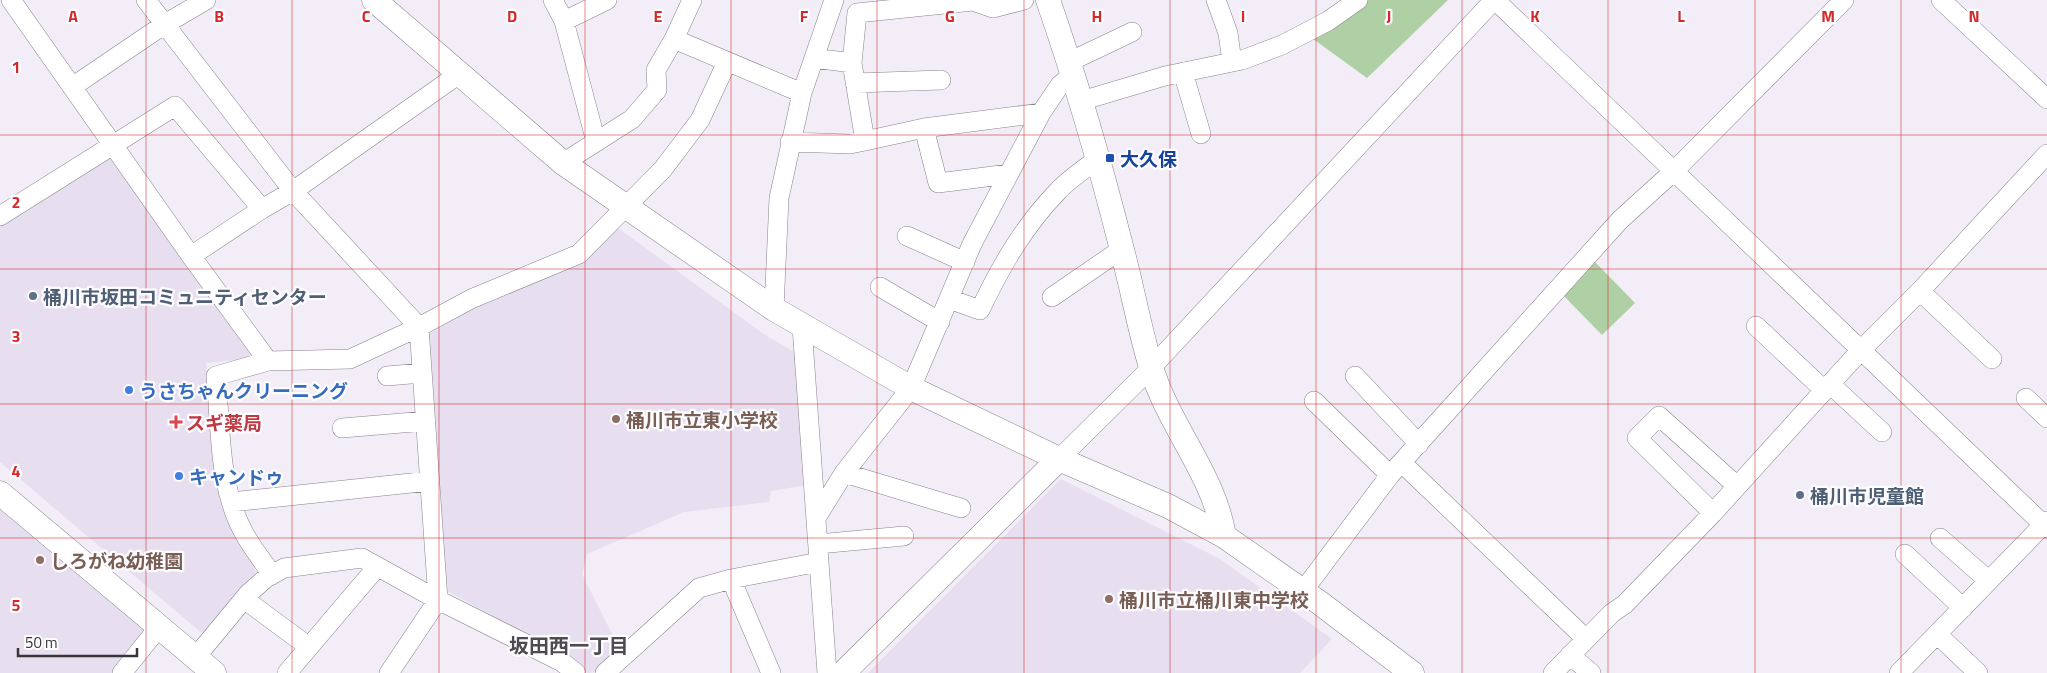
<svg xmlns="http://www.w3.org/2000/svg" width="2047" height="673" font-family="'Titillium Web','Noto Sans JP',sans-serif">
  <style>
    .built { fill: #e7def0 }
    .green { fill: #afcfa4 }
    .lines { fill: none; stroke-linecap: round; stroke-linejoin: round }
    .minor-casing { stroke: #88838d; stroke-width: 20 }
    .tertiary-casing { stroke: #88838d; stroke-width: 25 }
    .minor { stroke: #fff; stroke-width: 19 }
    .tertiary { stroke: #fff; stroke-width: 24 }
    .grid { fill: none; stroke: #d62828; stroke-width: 1; stroke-opacity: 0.55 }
    .transit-dot { fill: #1a4fb4; stroke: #fdfcfe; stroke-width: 2 }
    .service-dot { fill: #5c6f8a; stroke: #fdfcfe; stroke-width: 2 }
    .shop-dot { fill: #3f7fe0; stroke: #fdfcfe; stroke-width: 2 }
    .education-dot { fill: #8d6e63; stroke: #fdfcfe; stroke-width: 2 }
    .health-dot { fill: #e0444e; stroke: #fdfcfe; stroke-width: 2 }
    .labels { text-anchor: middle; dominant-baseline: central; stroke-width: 4.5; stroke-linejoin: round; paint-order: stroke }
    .transit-label { font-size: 19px; font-weight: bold; fill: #164399; stroke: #fdfcfe; text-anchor: start }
    .service-label { font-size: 19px; font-weight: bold; fill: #4e5e75; stroke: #fdfcfe; text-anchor: start }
    .shop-label { font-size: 19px; font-weight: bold; fill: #366cbe; stroke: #fdfcfe; text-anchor: start }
    .education-label { font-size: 19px; font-weight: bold; fill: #785e54; stroke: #fdfcfe; text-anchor: start }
    .health-label { font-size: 19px; font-weight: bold; fill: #be3a42; stroke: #fdfcfe; text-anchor: start }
    .neighbourhood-label { font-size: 20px; font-weight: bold; fill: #4e4a52; stroke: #fdfcfe }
    .grid-label { font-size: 16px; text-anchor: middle; font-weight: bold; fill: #d62828; stroke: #fdfcfe; stroke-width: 4.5; stroke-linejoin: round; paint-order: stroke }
  </style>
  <rect width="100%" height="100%" fill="#f2edf7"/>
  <path class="built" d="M111,152L258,358L206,363L219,491L256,573L203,634L0,462V223Z
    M614,225L765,335L796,353L806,485L771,491L769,502L684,512L587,554L582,574L620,650L601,671L588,673L568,658L444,589L426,336Z
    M1061,479L1220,559L1332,639L1300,673H868Z
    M0,493L159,627L122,673H0Z"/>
  <path class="green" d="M1356,0H1448L1367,78L1305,33Z
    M1594,261L1635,303L1602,335L1561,293Z"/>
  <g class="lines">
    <g class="minor-casing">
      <path id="minor" d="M11,0L191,256L268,361L350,359L419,327L471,299L579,254L663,169L700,120L727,62
        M146,0L293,191L419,327L438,600L389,673
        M553,0L564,21L596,142
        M1216,0L1228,33L1232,62
        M1495,0L2047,528
        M1941,0L2047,99
        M564,21L607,0
        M674,39L802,93
        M814,58L852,63
        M1069,62L1132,32
        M1183,72L1201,134
        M855,83L941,80
        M72,87L165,24L206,0
        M1081,101L1165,76L1242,60L1282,45L1328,21L1358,0
        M924,128L938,183L1009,174
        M865,141L924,128L1041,113
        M790,142L850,144L865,141L852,63L857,13L973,1L993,8L1024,0
        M563,163L632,119L657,90L656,70L674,39L692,0
        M0,216L175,106L262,209
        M907,236L965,262
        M191,256L262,209L293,191L459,74
        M880,287L940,322
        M1920,291L1992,359
        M1052,297L1122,249
        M949,299L980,310C1001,266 1024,226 1058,191C1069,179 1085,169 1097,159
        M774,309L779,198L802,93L834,0
        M802,326L827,673
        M1756,326L1824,390
        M268,361L216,376C221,429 218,486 244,533C252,548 263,561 272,575
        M387,376L422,373
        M1355,376L1419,444
        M1830,384L1882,432
        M2026,398L2047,418
        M1314,401L1390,475
        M342,428L426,421
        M1059,459L1151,368L1494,0
        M1402,463L1586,639
        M844,473L961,508
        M231,502L430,481
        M1713,513L1637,438L1659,416L1737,486
        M816,518L844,473L911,388L972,244L1041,113L1060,85L1073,75
        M1940,538L1989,581
        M818,544L904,536
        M1905,554L1963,608
        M731,579L771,673
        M1303,591L1390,475L1620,220L1674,171L1844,0
        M244,599L309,647
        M1937,634L1978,673
        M1570,655L1591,673
        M195,658L248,594L266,578L284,568L362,558L438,600L562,662L576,673
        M122,673L159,627
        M287,673L377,567
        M605,673L699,588L731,579L819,562
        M1553,673L1612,613L1625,604L1713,513L1861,350L1920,291L2047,154
        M1899,673L2047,521"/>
    </g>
    <g class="tertiary-casing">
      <path id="tertiary" d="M374,0L563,163L774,309L911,388L1059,459L1168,506L1224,536L1320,603L1412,673
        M1048,0C1076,81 1100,163 1121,246C1132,286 1139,328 1151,367C1169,427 1214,474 1224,536
        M0,493L214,673
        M843,673L1059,459"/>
    </g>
    <use href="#minor" class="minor"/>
    <use href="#tertiary" class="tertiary"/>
  </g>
  <path class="grid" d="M146,0V673M292,0V673M439,0V673M585,0V673M731,0V673M877,0V673M1024,0V673M1170,0V673M1316,0V673M1462,0V673M1608,0V673M1755,0V673M1901,0V673M0,135H2047M0,269H2047M0,404H2047M0,538H2047"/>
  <rect class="transit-dot" x="1105" y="153" width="10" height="10" rx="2.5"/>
  <g class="service-dot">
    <circle cx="33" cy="296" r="5"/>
    <circle cx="1800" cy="495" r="5"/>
  </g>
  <g class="shop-dot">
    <circle cx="129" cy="390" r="5"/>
    <circle cx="179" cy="476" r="5"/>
  </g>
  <g class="education-dot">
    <circle cx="616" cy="419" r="5"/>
    <circle cx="40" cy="560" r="5"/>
    <circle cx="1109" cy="599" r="5"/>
  </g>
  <path class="health-dot" d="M173.5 414.5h5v5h5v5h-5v5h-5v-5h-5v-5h5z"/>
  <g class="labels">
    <g class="transit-label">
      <text x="1120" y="158">大久保</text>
    </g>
    <g class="service-label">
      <text x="43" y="296">桶川市坂田コミュニティセンター</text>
      <text x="1810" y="495">桶川市児童館</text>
    </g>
    <g class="shop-label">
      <text x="139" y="390">うさちゃんクリーニング</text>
      <text x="189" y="476">キャンドゥ</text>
    </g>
    <g class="education-label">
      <text x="626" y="419">桶川市立東小学校</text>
      <text x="50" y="560">しろがね幼稚園</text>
      <text x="1119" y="599">桶川市立桶川東中学校</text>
    </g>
    <g class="health-label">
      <text x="186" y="422">スギ薬局</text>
    </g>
    <g class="neighbourhood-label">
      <text x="569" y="645">坂田西一丁目</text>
    </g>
  </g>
  <g class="grid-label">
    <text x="73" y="22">A</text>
    <text x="219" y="22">B</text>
    <text x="366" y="22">C</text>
    <text x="512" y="22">D</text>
    <text x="658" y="22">E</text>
    <text x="804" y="22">F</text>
    <text x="950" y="22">G</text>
    <text x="1097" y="22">H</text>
    <text x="1243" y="22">I</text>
    <text x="1389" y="22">J</text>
    <text x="1535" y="22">K</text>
    <text x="1681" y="22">L</text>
    <text x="1828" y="22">M</text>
    <text x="1974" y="22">N</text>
    <text x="16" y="73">1</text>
    <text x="16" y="208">2</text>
    <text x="16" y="342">3</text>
    <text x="16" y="477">4</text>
    <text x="16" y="611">5</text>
  </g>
  <path d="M18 648v8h119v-8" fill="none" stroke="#38363a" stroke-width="2.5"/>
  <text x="25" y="648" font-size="15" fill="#38363a" stroke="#fdfcfe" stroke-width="4" paint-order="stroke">50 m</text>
</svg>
